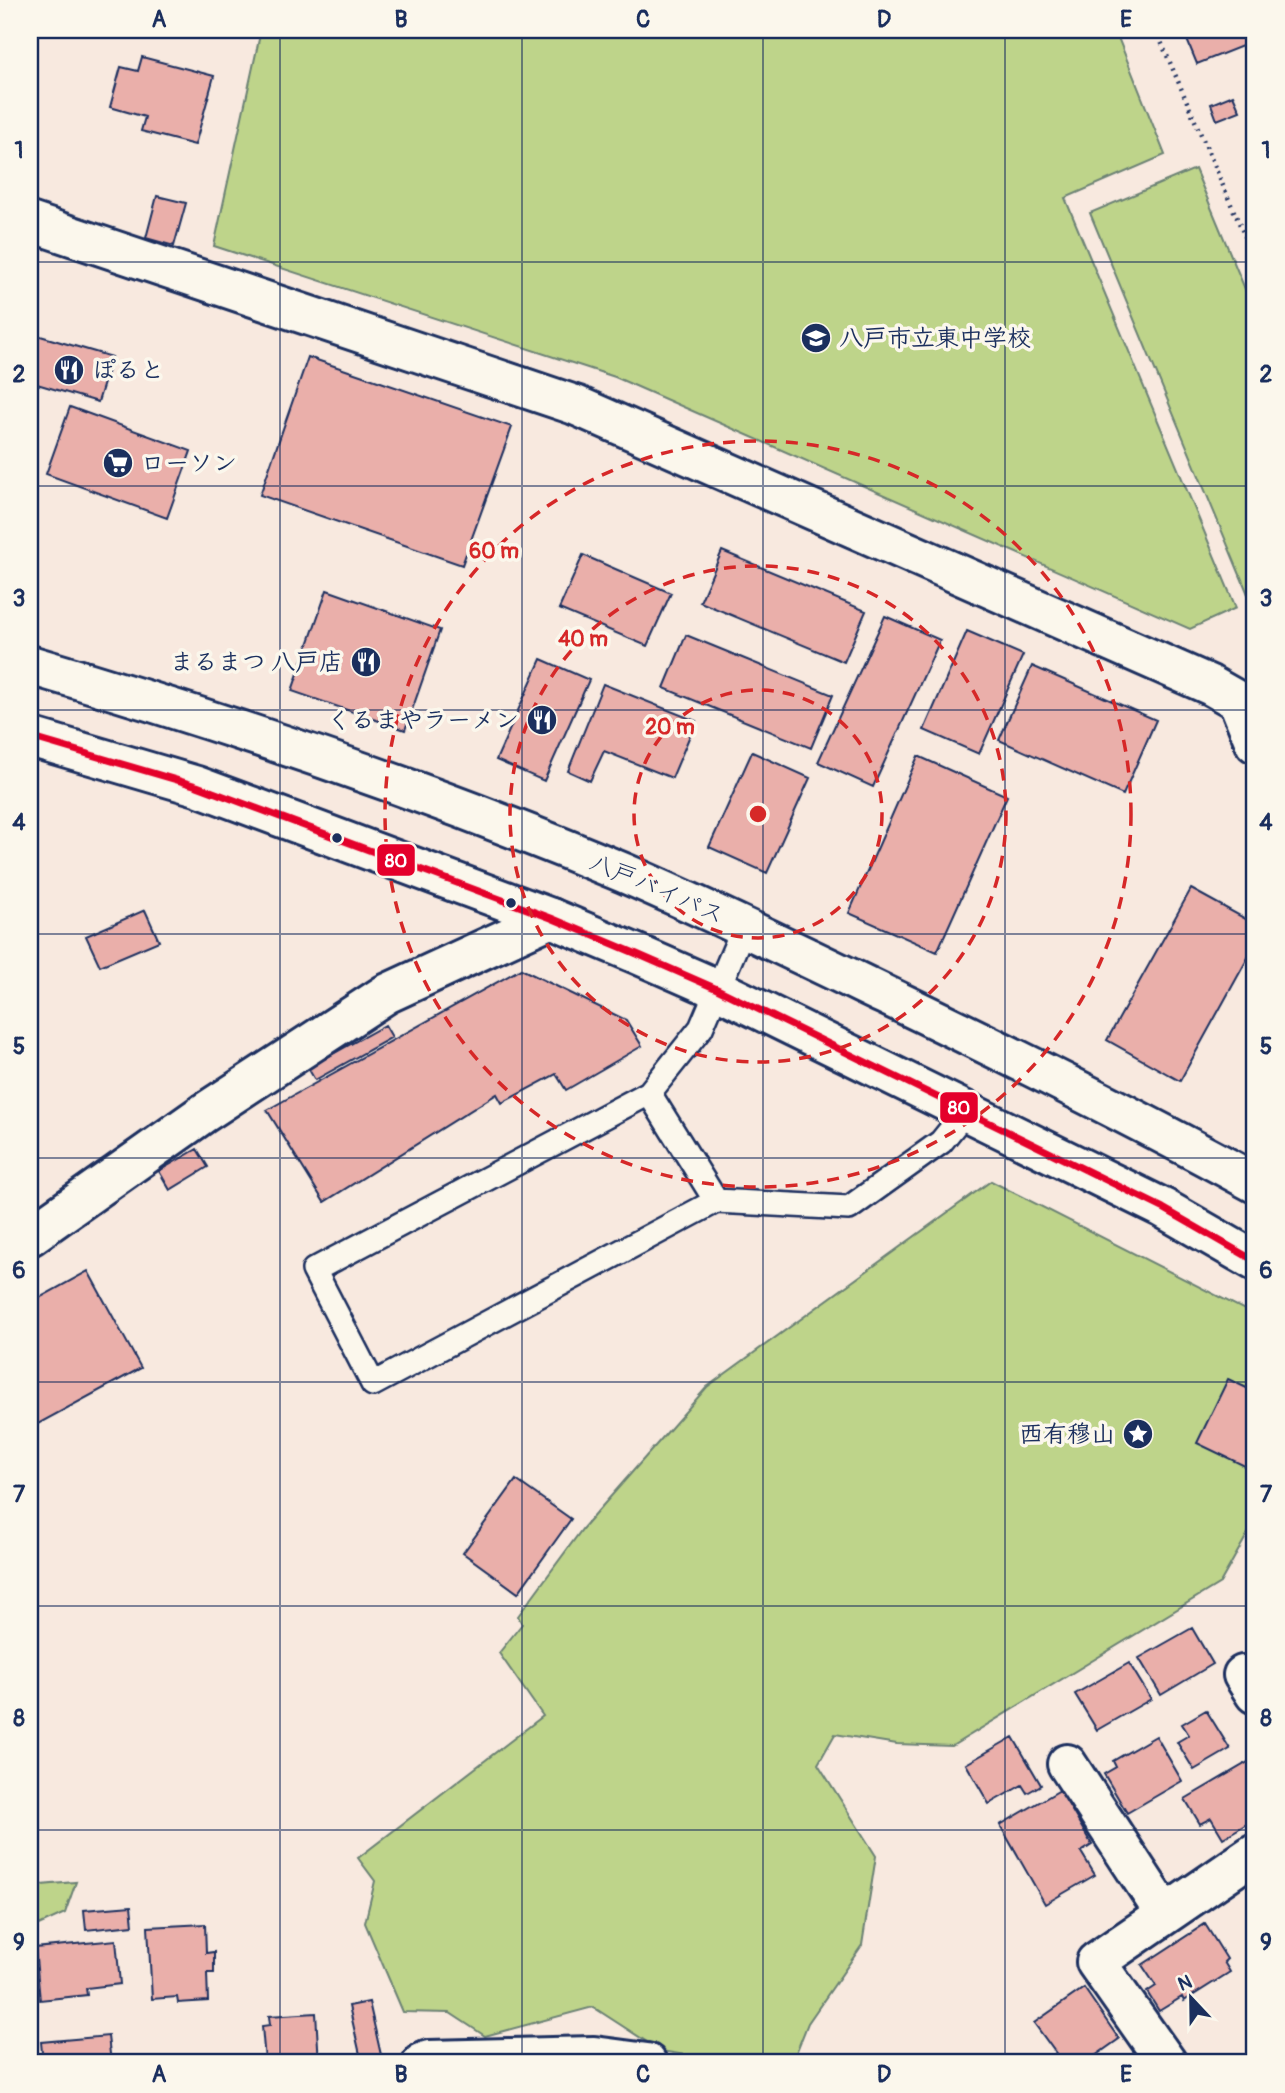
<svg xmlns="http://www.w3.org/2000/svg" width="1285" height="2093" font-family="Pangolin,'Klee One',sans-serif">
  <style>
    .green { fill: #bed48a; stroke: #6c8274; stroke-width: 2 }
    .building { fill: #eaafaa; stroke: #1b2f5e; stroke-width: 2 }
    .lines { fill: none; stroke-linecap: round; stroke-linejoin: round }
    .lane-casing { stroke: #1b2f5e; stroke-width: 28 }
    .street-casing { stroke: #1b2f5e; stroke-width: 44 }
    .highway-casing { stroke: #1b2f5e; stroke-width: 44 }
    .path { stroke: #1b2f5e; stroke-width: 4.5; stroke-dasharray: 2 5; stroke-linecap: butt }
    .lane { stroke: #fbf7ec; stroke-width: 23 }
    .street { stroke: #fbf7ec; stroke-width: 38 }
    .highway { stroke: #fbf7ec; stroke-width: 38 }
    .bus-1-casing { stroke: #fbf7ec; stroke-width: 12 }
    .bus-1 { stroke: #e4002b; stroke-width: 7 }
    .grid { fill: none; stroke: #1b2f5e; stroke-width: 2; stroke-opacity: 0.55 }
    .ring { fill: none; stroke: #d62828; stroke-width: 3.5; stroke-dasharray: 12 9 }
    .bus-dot { fill: #1b2f5e; stroke: #fbf7ec; stroke-width: 2.5 }
    .labels { text-anchor: middle; dominant-baseline: central; stroke-width: 7; stroke-linejoin: round; paint-order: stroke }
    .poi-label { font-size: 24px; font-weight: bold; fill: #1b2f5e; stroke: #fbf7ec; text-anchor: start }
    .street-label { font-size: 24px; fill: #1b2f5e; stroke: #fbf7ec }
    .centre { fill: #d62828; stroke: #fbf7ec; stroke-width: 3.5 }
    .ring-label { font-size: 21px; text-anchor: middle; font-weight: bold; fill: #d62828; stroke: #fbf7ec; stroke-width: 7; stroke-linejoin: round; paint-order: stroke }
    .line-badge { stroke: #fbf7ec; stroke-width: 2.5 }
    .badge-label { font-size: 19px; text-anchor: middle; font-weight: bold; fill: #fff }
    .neatline { fill: none; stroke: #1b2f5e; stroke-width: 2.5 }
    .grid-label { font-size: 23px; text-anchor: middle; font-weight: bold; fill: #1b2f5e }
  </style>
  <rect width="100%" height="100%" fill="#f8e9df"/>
  <filter id="ink" filterUnits="userSpaceOnUse"><feTurbulence type="fractalNoise" baseFrequency=".0143" numOctaves="2"/><feDisplacementMap in="SourceGraphic" scale="14" xChannelSelector="R" yChannelSelector="G"/><feConvolveMatrix kernelMatrix="1 2 1 2 8 2 1 2 1" color-interpolation-filters="sRGB"/></filter>
  <g filter="url(#ink)">
    <path class="green" d="M261,30H1115L1165,155L1065,198L1236,608L1190,629L615,377L214,246Z
      M1195,169L1255,313V611L1090,213Z
      M991,1181L1255,1315V1521L1220,1583L952,1746L897,1744L835,1734L818,1764L876,1856L862,1945L808,2023L792,2063H735L661,2051L593,2007L485,2036L450,2013L403,2012L365,1923L375,1881L358,1858L543,1716L499,1653L522,1624L518,1616L583,1528L707,1387Z
      M76,1882L65,1913L30,1929V1886Z"/>
    <path class="building" d="M107,30H170L169,38L107,33Z
      M1183,30H1245L1250,43L1197,64Z
      M142,57L214,76L195,145L141,131L145,117L110,107L121,67L138,71Z
      M1233,95L1240,111L1217,120L1211,104Z
      M157,196L186,203L174,246L146,238Z
      M30,333L112,357L98,402L30,382Z
      M308,357L512,427L462,565L260,495Z
      M70,407L191,451L167,518L46,474Z
      M722,551L866,611L844,662L700,602Z
      M583,555L671,593L647,646L559,609Z
      M327,590L440,630L405,730L292,691Z
      M885,616L940,640L873,787L818,762Z
      M967,631L1023,655L979,754L924,730Z
      M686,635L833,695L811,748L664,688Z
      M541,659L589,680L544,781L496,760Z
      M1032,666L1156,720L1123,795L999,740Z
      M603,684L696,721L672,778L604,751L590,781L568,771Z
      M752,752L810,778L767,873L709,847Z
      M918,756L1007,796L937,952L849,913Z
      M1191,889L1255,924V945L1180,1081L1107,1040Z
      M145,910L159,941L100,966L86,936Z
      M521,969L626,1020L642,1046L566,1090L556,1074L502,1103L497,1094L324,1202L267,1110Z
      M385,1025L392,1037L315,1080L308,1068Z
      M197,1149L208,1167L170,1190L159,1171Z
      M88,1271L141,1368L36,1425L30,1414V1303Z
      M1228,1379L1255,1392V1460L1251,1469L1197,1443Z
      M516,1480L571,1519L518,1593L463,1553Z
      M1192,1628L1213,1664L1161,1695L1139,1658Z
      M1129,1663L1151,1699L1097,1730L1075,1694Z
      M1206,1710L1230,1749L1194,1770L1177,1742L1189,1735L1182,1724Z
      M1156,1736L1182,1781L1127,1813L1104,1774L1116,1767L1113,1761Z
      M1013,1737L1041,1785L1027,1793L1022,1785L989,1804L966,1764Z
      M1255,1758V1819L1223,1838L1211,1818L1200,1824L1185,1799Z
      M1060,1790L1092,1845L1081,1852L1095,1875L1045,1904L1000,1825Z
      M131,1906L133,1925L86,1930L84,1910Z
      M205,1924L206,1953L214,1952V1973H207L208,2001L178,2003L177,1997L152,1999L148,1927Z
      M1205,1924L1227,1959L1224,1962L1230,1972L1184,2001L1182,1997L1159,2011L1147,1992L1156,1986L1142,1965Z
      M116,1940L120,1984L86,1988L87,1995L40,2000L35,1948Z
      M1084,1988L1119,2039L1085,2063H1063L1034,2023Z
      M369,2002L381,2055L361,2059L349,2006Z
      M316,2013L319,2063L265,2061L262,2026L270,2025L269,2016Z
      M108,2036L111,2063H43L41,2042Z"/>
    <g class="lines">
      <g class="lane-casing">
        <path id="lane" d="M744,927L701,1028L649,1093L314,1270L373,1384L716,1201L849,1208L941,1142L966,1111
          M649,1093L716,1201"/>
      </g>
      <g class="street-casing">
        <path id="street" d="M30,222L575,405L1210,685L1238,701L1255,743
          M30,1236L204,1113L386,994L551,918
          M1243,1675L1255,1694
          M1067,1764L1165,1914
          M422,2063L429,2060L594,2056L647,2063
          M1167,2063L1096,1962L1255,1853"/>
      </g>
      <g class="highway-casing">
        <path id="highway" d="M30,665C231,724 431,792 624,873C712,911 798,953 885,995C1010,1055 1134,1117 1255,1183
          M30,737L197,786L551,918L637,954L717,989L1163,1208L1255,1261"/>
      </g>
      <path class="path" d="M1156,30L1255,260"/>
      <use href="#lane" class="lane"/>
      <use href="#street" class="street"/>
      <use href="#highway" class="highway"/>
      <g class="bus-1-casing">
        <path id="bus-1" d="M30,737L197,786L551,918L637,954L717,989L1163,1208L1255,1261"/>
      </g>
      <use href="#bus-1" class="bus-1"/>
    </g>
  </g>
  <path class="grid" d="M280,30V2063M522,30V2063M763,30V2063M1005,30V2063M30,262H1255M30,486H1255M30,710H1255M30,934H1255M30,1158H1255M30,1382H1255M30,1606H1255M30,1830H1255"/>
  <g class="ring">
    <circle cx="758" cy="814" r="124"/>
    <circle cx="758" cy="814" r="248"/>
    <circle cx="758" cy="814" r="373"/>
  </g>
  <defs>
    <g id="school-disc" transform="scale(1.575)"><circle r="9.5" fill="#1b2f5e" stroke="#fbf7ec"/><path d="M0-5L7-2L0 1L-7-2ZM-4 1L0 2.5L4 1V4Q0 6-4 4Z" fill="#fff"/></g>
    <g id="restaurant-disc" transform="scale(1.575)"><circle r="9.5" fill="#1b2f5e" stroke="#fbf7ec"/><path d="M-5-6h1v4h1v-4h1v4h1v-4h1v5L-1.5 .5V6h-2V.5L-5-1ZM5-6V6H3V1.5H1.5Q1.5-4 5-6Z" fill="#fff"/></g>
    <g id="supermarket-disc" transform="scale(1.575)"><circle r="9.5" fill="#1b2f5e" stroke="#fbf7ec"/><path d="M-6-5.5h2.5l.6 2H6L4.5 2H-2.5L-4.4-4H-6ZM-1.5 3.2a1.3 1.3 0 1 0 .1 0ZM3 3.2a1.3 1.3 0 1 0 .1 0Z" fill="#fff"/></g>
    <g id="sight-disc" transform="scale(1.575)"><circle r="9.5" fill="#1b2f5e" stroke="#fbf7ec"/><path d="M0-6L1.8-2.2L6-1.7L2.9 1.2L3.7 5.4L0 3.3L-3.7 5.4L-2.9 1.2L-6-1.7L-1.8-2.2Z" fill="#fff"/></g>
  </defs>
  <g fill-rule="evenodd">
    <use href="#school-disc" x="816" y="338"/>
    <use href="#restaurant-disc" x="69" y="370"/>
    <use href="#supermarket-disc" x="118" y="463"/>
    <use href="#restaurant-disc" x="366" y="662"/>
    <use href="#restaurant-disc" x="542" y="720"/>
    <use href="#sight-disc" x="1138" y="1434"/>
  </g>
  <g class="bus-dot">
    <circle cx="337" cy="838" r="6"/>
    <circle cx="511" cy="903" r="6"/>
  </g>
  <g class="labels">
    <g class="poi-label">
      <text x="839" y="338">八戸市立東中学校</text>
      <text x="92" y="370">ぽると</text>
      <text x="141" y="463">ローソン</text>
      <text x="343" y="662" text-anchor="end">まるまつ 八戸店</text>
      <text x="519" y="720" text-anchor="end">くるまやラーメン</text>
      <text x="1115" y="1434" text-anchor="end">西有穆山</text>
    </g>
    <g class="street-label">
      <text transform="translate(657 889) rotate(23)">八戸バイパス</text>
    </g>
  </g>
  <circle cx="758" cy="814" r="10" class="centre"/>
  <g class="ring-label">
    <text x="494" y="558">60 m</text>
    <text x="583" y="646">40 m</text>
    <text x="670" y="734">20 m</text>
  </g>
  <g class="line-badge">
    <rect x="376" y="843" width="40" height="34" rx="7" fill="#e4002b"/>
    <rect x="939" y="1091" width="40" height="33" rx="7" fill="#e4002b"/>
  </g>
  <g class="badge-label">
    <text x="396" y="867">80</text>
    <text x="959" y="1114">80</text>
  </g>
  <rect width="1285" height="2093" fill="none" stroke="#fbf7ec" stroke-width="77"/>
  <g transform="translate(1191 1998) rotate(338)" stroke="#fbf7ec" stroke-width="5" paint-order="stroke">
  <path d="M0-5L12 26L0 18L-12 26Z" fill="#1b2f5e"/>
  <text y="-10" font-size="19" font-weight="bold" text-anchor="middle" fill="#1b2f5e">N</text>
  </g>
  <rect x="38" y="38" width="1208" height="2016" class="neatline"/>
  <g class="grid-label">
    <text x="159" y="27">A</text>
    <text x="401" y="27">B</text>
    <text x="643" y="27">C</text>
    <text x="884" y="27">D</text>
    <text x="1126" y="27">E</text>
    <text x="19" y="158">1</text>
    <text x="1266" y="158">1</text>
    <text x="19" y="382">2</text>
    <text x="1266" y="382">2</text>
    <text x="19" y="606">3</text>
    <text x="1266" y="606">3</text>
    <text x="19" y="830">4</text>
    <text x="1266" y="830">4</text>
    <text x="19" y="1054">5</text>
    <text x="1266" y="1054">5</text>
    <text x="19" y="1278">6</text>
    <text x="1266" y="1278">6</text>
    <text x="19" y="1502">7</text>
    <text x="1266" y="1502">7</text>
    <text x="19" y="1726">8</text>
    <text x="1266" y="1726">8</text>
    <text x="19" y="1950">9</text>
    <text x="1266" y="1950">9</text>
    <text x="159" y="2082">A</text>
    <text x="401" y="2082">B</text>
    <text x="643" y="2082">C</text>
    <text x="884" y="2082">D</text>
    <text x="1126" y="2082">E</text>
  </g>
</svg>
